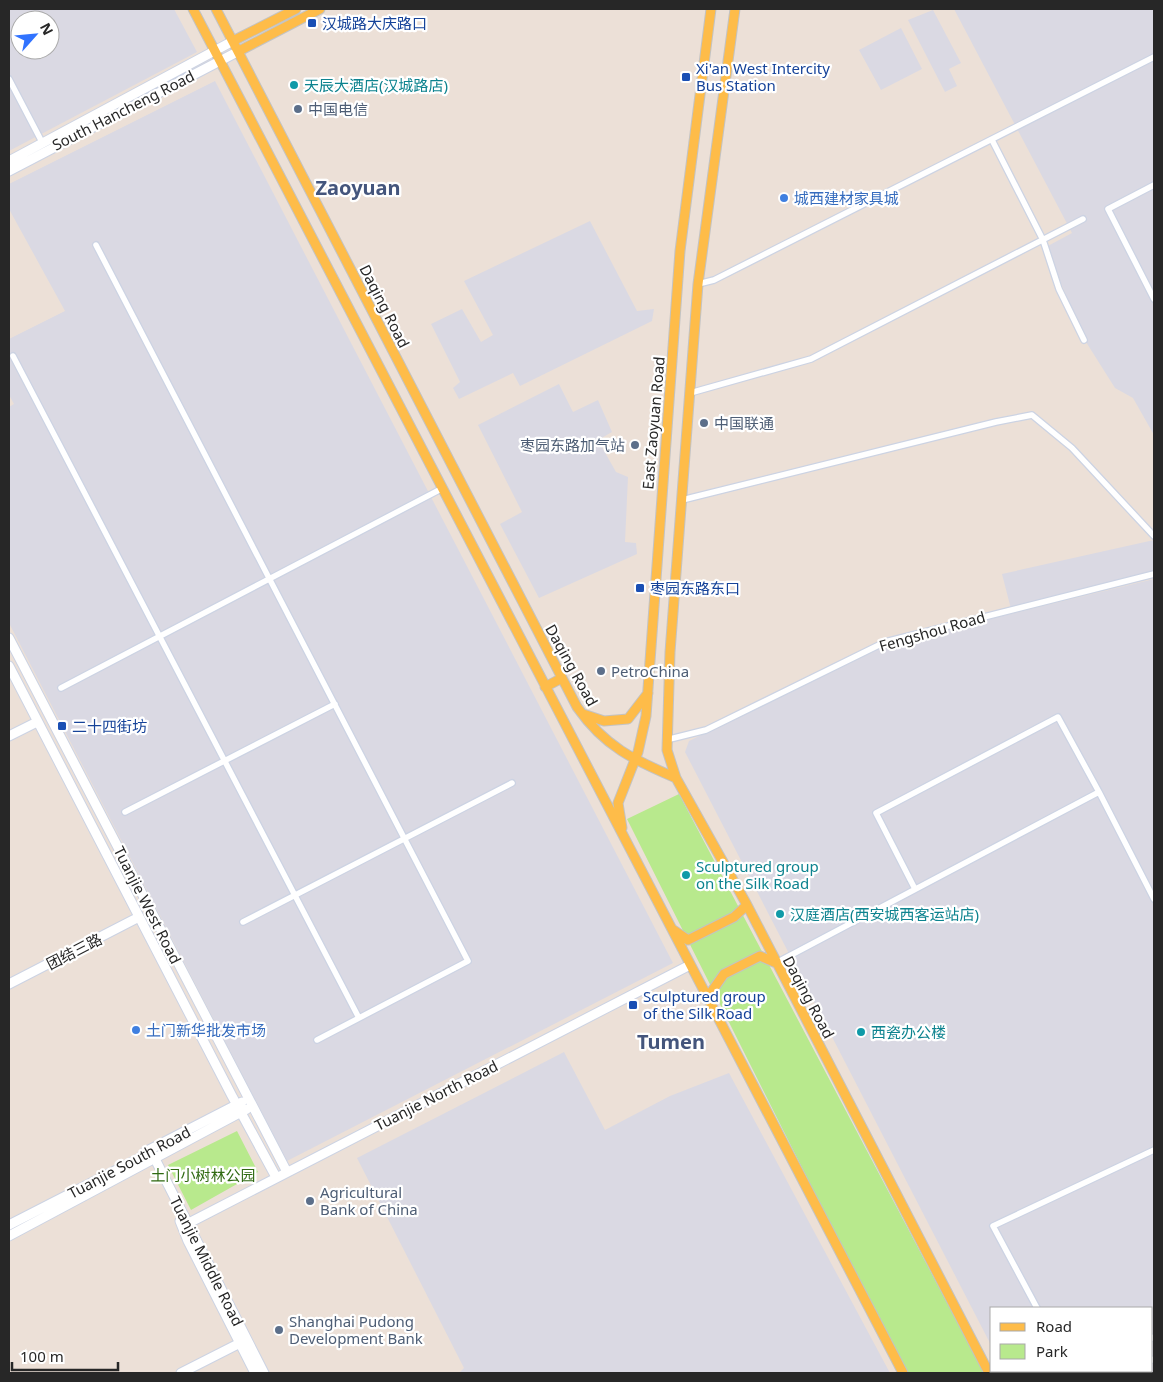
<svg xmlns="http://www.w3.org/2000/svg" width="1163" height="1382" font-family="'Noto Sans','Noto Sans SC',sans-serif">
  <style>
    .industrial { fill: #dad9e3; fill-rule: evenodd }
    .green { fill: #b8e98d }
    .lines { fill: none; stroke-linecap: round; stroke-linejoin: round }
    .street-casing { stroke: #ccd3e3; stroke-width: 8 }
    .secondary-casing { stroke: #ccd3e3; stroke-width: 11 }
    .primary-casing { stroke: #c3c3c3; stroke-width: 11 }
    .street { stroke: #fff; stroke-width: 5.5 }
    .secondary { stroke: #fff; stroke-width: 9 }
    .primary { stroke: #febc49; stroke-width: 9 }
    .transit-dot { fill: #1a4fb4; stroke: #fff; stroke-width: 2 }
    .culture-dot { fill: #0f9aa8; stroke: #fff; stroke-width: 2 }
    .service-dot { fill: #5c6f8a; stroke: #fff; stroke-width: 2 }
    .shop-dot { fill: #3f7fe0; stroke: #fff; stroke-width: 2 }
    .labels { text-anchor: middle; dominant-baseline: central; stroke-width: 4.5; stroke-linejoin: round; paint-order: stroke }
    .transit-label { font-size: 15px; fill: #164399; stroke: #fff; text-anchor: start }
    .culture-label { font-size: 15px; fill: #0d838f; stroke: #fff; text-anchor: start }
    .service-label { font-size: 15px; fill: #4e5e75; stroke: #fff; text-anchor: start }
    .street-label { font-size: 15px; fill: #272727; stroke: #fff }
    .shop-label { font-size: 15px; fill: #366cbe; stroke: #fff; text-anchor: start }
    .park-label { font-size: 15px; fill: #306a12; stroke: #fff }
    .district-label { font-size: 20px; font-weight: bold; fill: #44557c; stroke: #fff }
  </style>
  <rect width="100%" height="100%" fill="#ece0d7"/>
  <path class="industrial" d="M9,9H174L197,52L9,151ZM20,20H50V50H20Z
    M954,9H1154V435L1133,398L1115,388L1086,342L1046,247L1072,233Z
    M933,10L961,63L949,69L957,86L945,92L908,20Z
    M901,28L922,69L881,90L859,50Z
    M215,81L673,963L287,1161L9,623V407L14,404L9,395V339L65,311L9,209V184Z
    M590,221L637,311L654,309L652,321L520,386L513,373L459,399L453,388L460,382L431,324L462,309L481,342L493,335L464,281Z
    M559,384L573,412L598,400L612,432L598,440L616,472L628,477L625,542L636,543L637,554L539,598L500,524L522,512L478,425Z
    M1154,540V574L1011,609L1002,574Z
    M1154,579V1373H1005L1004,1371H1152V1308H992V1347L685,752L689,741L888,644Z
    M564,1052L605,1130L670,1096L729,1073L890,1373H459L464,1368L357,1158Z"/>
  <path class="green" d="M679,794L984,1373H905L627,819Z
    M237,1131L258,1172L191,1210L168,1165Z"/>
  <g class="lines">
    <g class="street-casing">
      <path id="street" d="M9,79L43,144
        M992,140L1043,240L1059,289L1084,340
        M1154,185L1108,209L1154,299
        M96,245L468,961L317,1040
        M698,284L714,280L1154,57
        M13,356L359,1018
        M690,393L811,359L1083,219
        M682,500L996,422L1032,415L1072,448L1154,536
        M61,688L441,489
        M666,740L706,730L885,642L1154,574
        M1099,792L1154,899
        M125,812L335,704
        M243,922L512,783
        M776,963L1099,792L1058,717L876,813L915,889
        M1037,1308L993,1226L1154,1150
        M1152,1338L1154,1337
        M1152,1360L1154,1359
        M1071,1371L1072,1373
        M1080,1373L1085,1371
        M1119,1373L1125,1371"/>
    </g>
    <g class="secondary-casing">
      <path id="secondary" d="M9,161L233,41
        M9,171L239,51
        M9,638L287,1172
        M9,666L232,1096L276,1177
        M9,736L37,722
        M9,984L139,917
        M152,1153L264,1373
        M180,1221L188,1241L255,1373
        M9,1225L140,1158L145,1152L242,1102
        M183,1226L690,965
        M9,1236L247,1109
        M181,1373L244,1341"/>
    </g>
    <g class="primary-casing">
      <path id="primary" d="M193,9L903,1373
        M216,9L577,707C605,747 634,760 676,778
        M735,9L698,284L670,652L667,750L676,778L747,905L989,1373
        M233,41L296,9
        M239,51L320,9
        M545,687L562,678
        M583,714L604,721L628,719L648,693
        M622,828L618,803L638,752L646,716L680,251L711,9
        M672,929L688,940L734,917L747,905
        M707,998L724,974L760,956L776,963"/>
    </g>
    <use href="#street" class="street"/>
    <use href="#secondary" class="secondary"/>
    <use href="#primary" class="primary"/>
  </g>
  <g class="transit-dot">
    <rect x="307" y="18" width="10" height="10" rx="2.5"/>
    <rect x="681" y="72" width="10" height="10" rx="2.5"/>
    <rect x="635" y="583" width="10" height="10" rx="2.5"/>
    <rect x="57" y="721" width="10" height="10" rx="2.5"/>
    <rect x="628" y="1000" width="10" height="10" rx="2.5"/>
  </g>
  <g class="culture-dot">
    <circle cx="294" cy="85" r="5"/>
    <circle cx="686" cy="875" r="5"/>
    <circle cx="780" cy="914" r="5"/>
    <circle cx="861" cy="1032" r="5"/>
  </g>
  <g class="service-dot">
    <circle cx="298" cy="109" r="5"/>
    <circle cx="704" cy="423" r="5"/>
    <circle cx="635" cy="445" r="5"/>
    <circle cx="601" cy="671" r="5"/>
    <circle cx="310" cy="1201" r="5"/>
    <circle cx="279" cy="1330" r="5"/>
  </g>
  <g class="shop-dot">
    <circle cx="784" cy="198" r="5"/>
    <circle cx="136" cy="1030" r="5"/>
  </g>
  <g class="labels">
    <g class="transit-label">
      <text x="322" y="23">汉城路大庆路口</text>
      <text x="696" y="68">Xi'an West Intercity<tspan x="696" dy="17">Bus Station</tspan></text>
      <text x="650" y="588">枣园东路东口</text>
      <text x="72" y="726">二十四街坊</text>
      <text x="643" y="996">Sculptured group<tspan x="643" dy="17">of the Silk Road</tspan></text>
    </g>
    <g class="culture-label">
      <text x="304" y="85">天辰大酒店(汉城路店)</text>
      <text x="696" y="866">Sculptured group<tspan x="696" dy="17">on the Silk Road</tspan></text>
      <text x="790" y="914">汉庭酒店(西安城西客运站店)</text>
      <text x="871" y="1032">西瓷办公楼</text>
    </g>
    <g class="service-label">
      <text x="308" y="109">中国电信</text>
      <text x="714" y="423">中国联通</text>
      <text x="625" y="445" text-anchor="end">枣园东路加气站</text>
      <text x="611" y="671">PetroChina</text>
      <text x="320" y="1192">Agricultural<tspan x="320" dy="17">Bank of China</tspan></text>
      <text x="289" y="1321">Shanghai Pudong<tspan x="289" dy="17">Development Bank</tspan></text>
    </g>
    <g class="street-label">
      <text transform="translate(123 110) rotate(-27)">South Hancheng Road</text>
      <text transform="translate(385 306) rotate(63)">Daqing Road</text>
      <text transform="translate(653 423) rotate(-85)">East Zaoyuan Road</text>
      <text transform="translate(932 631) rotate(-16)">Fengshou Road</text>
      <text transform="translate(572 665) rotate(61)">Daqing Road</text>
      <text transform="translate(148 905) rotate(63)">Tuanjie West Road</text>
      <text transform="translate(74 951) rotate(-27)">团结三路</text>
      <text transform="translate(809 997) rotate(62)">Daqing Road</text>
      <text transform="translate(436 1095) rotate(-27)">Tuanjie North Road</text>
      <text transform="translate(129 1162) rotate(-28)">Tuanjie South Road</text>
      <text transform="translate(207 1261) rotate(63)">Tuanjie Middle Road</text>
    </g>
    <g class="shop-label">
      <text x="794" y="198">城西建材家具城</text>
      <text x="146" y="1030">土门新华批发市场</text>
    </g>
    <g class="park-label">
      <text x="203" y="1175">土门小树林公园</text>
    </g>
    <g class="district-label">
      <text x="358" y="187">Zaoyuan</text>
      <text x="671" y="1041">Tumen</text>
    </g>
  </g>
  <rect width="1163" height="1382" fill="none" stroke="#272727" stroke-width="20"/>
  <rect x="990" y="1307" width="162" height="65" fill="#ffffff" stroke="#a9a9a9"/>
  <rect x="1000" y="1323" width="25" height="8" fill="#febc49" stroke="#a9a9a9"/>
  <text x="1036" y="1332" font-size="15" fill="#272727">Road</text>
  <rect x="1000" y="1344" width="25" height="15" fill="#b8e98d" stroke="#a9a9a9"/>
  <text x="1036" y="1357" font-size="15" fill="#272727">Park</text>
  <g transform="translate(35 35) rotate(63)"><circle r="24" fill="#ffffff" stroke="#a9a9a9"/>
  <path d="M0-4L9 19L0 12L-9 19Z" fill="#3173ff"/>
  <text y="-8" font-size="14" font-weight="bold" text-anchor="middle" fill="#272727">N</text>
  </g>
  <path d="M12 1362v8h106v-8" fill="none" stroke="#272727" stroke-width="2.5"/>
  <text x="20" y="1362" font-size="15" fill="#272727" stroke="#ffffff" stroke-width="4" paint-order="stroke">100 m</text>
</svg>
